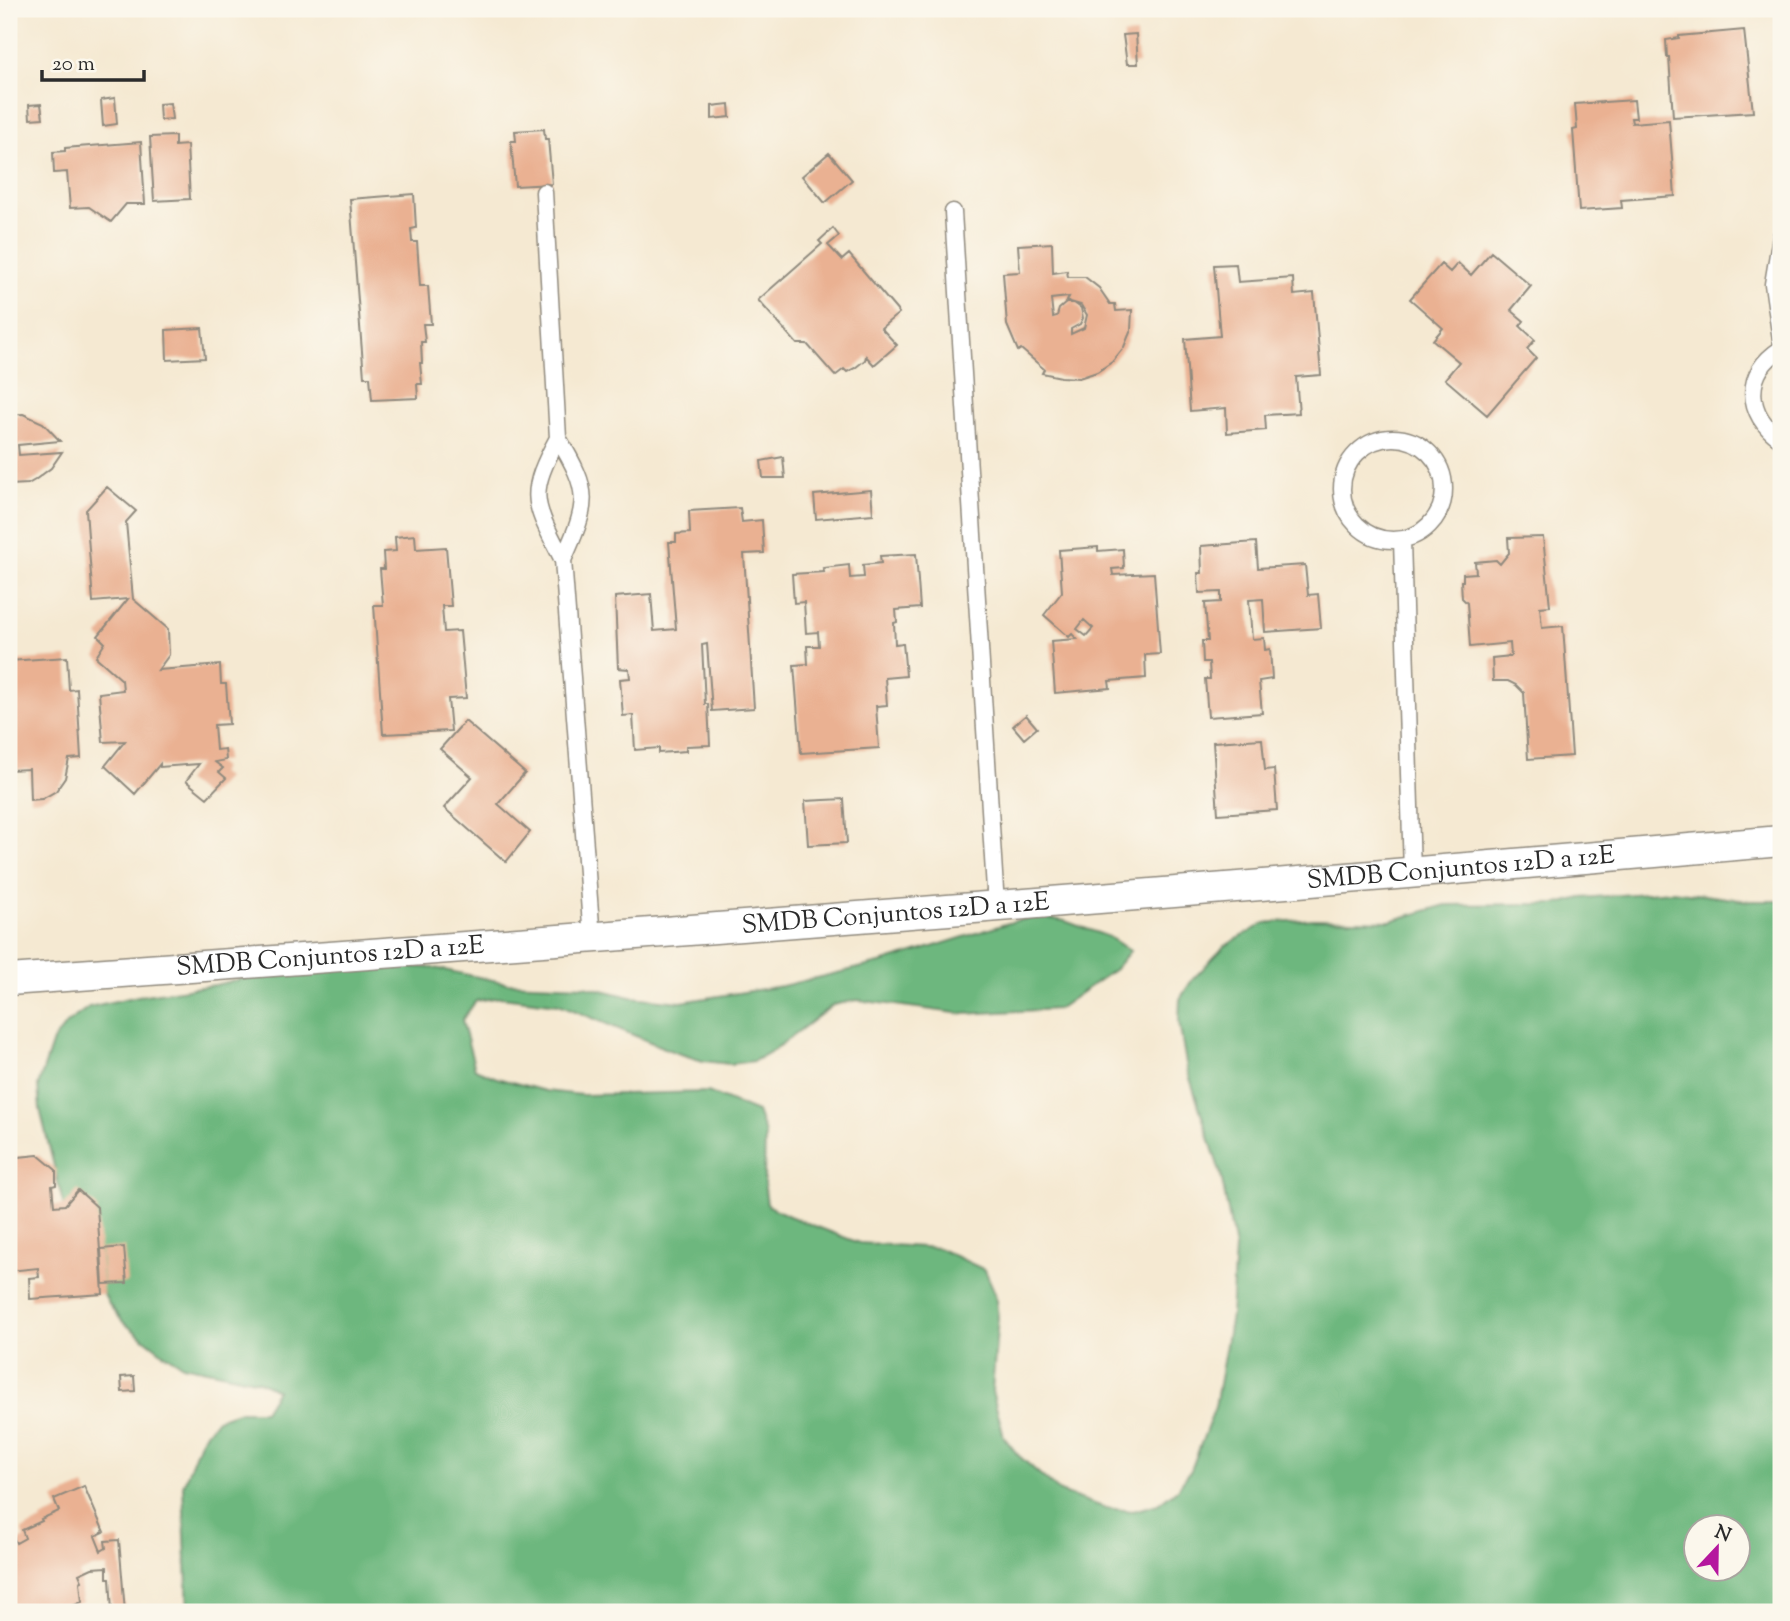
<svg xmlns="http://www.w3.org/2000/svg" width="1790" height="1621" font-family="'Sorts Mill Goudy',serif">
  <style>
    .forest { fill: #6db77e; stroke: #4c7154; stroke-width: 2; fill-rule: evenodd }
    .building { fill: #eab192; fill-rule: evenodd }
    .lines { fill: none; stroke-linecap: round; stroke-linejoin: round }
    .service-casing { stroke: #908a7e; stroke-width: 19 }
    .minor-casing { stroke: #908a7e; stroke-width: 33 }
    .service { stroke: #fff; stroke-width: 16 }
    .minor { stroke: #fff; stroke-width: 30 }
    .labels { text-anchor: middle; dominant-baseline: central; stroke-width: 6; stroke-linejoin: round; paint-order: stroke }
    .street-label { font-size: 26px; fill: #2b2b2b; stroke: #fbf7ec }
  </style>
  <rect width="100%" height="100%" fill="#fbf7ec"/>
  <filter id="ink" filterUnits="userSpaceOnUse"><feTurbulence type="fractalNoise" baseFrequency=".0143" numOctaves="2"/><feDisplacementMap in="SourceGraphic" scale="14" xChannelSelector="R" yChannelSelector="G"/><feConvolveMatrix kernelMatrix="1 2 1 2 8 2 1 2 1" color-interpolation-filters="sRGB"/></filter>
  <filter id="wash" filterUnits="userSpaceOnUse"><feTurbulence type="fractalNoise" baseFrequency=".00686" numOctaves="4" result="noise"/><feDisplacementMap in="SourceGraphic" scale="28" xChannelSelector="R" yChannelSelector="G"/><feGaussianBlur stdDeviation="1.57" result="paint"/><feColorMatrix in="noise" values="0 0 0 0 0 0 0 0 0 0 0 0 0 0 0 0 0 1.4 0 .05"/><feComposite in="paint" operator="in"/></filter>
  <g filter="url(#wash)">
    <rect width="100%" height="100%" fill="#f5e9d2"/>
    <path class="forest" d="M1672,891L1750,901H1781V1612H188L183,1486L201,1439L217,1419L240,1411H264L277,1390L259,1381L183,1365L163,1353L124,1323L110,1306L86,1261L66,1215L40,1109L38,1086L53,1041L67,1023L89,1007L138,996L215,985L309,963L338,962L435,968L507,983L585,986L631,997L681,1002L782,986L884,962L1018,920L1041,917L1065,921L1109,937L1130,951L1115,969L1058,1009L963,1014L857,1000L833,1005L774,1050L754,1061L730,1064L703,1061L674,1052L559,1004L501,997L476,1001L462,1020L475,1069L497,1078L545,1091L582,1095L708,1092L757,1112L765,1134L764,1181L767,1205L789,1216L859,1243L938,1248L985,1270L995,1293L998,1317L992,1391L1004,1437L1018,1455L1060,1492L1106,1508L1133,1511L1158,1504L1177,1489L1191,1470L1215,1407L1231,1316L1235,1248L1221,1175L1187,1069L1179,1022L1180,999L1192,980L1225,946L1265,923L1314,919L1390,921L1446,905L1557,904L1582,898ZM1696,1526H1738V1568H1696Z"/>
    <g id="blocks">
      <path class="building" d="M1744,30L1753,112L1673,117L1669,57H1667L1666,40L1679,38V36Z
        M1136,34L1138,64H1127L1123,35Z
        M115,98L117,124L103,126L101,100Z
        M1634,100L1636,118H1631L1632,123L1669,120L1675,196L1621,200L1622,208L1579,211L1573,130L1577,129L1575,104Z
        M170,103L172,119L160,120L159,104Z
        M41,104L43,118L30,119L29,105Z
        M729,104L730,117L712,119V106Z
        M544,129L545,139H548L552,184L515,186L511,141H516L515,131Z
        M175,136V146L187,145L190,199L154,201L150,137Z
        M141,142L145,204H126L111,222L89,207L70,208L67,172L54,173L53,152L65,151V148Z
        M829,153L852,180L825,203L802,176Z
        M414,194L416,228L411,229L412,242H417L420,286H428L431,324H423L425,342H421L422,363H420L422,384H417L418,398L372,400L370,377H364L350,199Z
        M833,228L839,236L828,245L842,260L849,254L899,313L881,328L897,345L874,365L866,356L865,360L855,368L847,372L844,369L835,376L807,344H797L758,300L822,244L819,241Z
        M1052,243L1053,273L1067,271L1068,277H1085L1099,288L1110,304H1115L1116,311L1132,310L1131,330L1124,347L1112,362L1097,372L1079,378L1061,377L1042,373L1044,369L1021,349L1018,351L1007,325L1003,273L1020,272L1018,245ZM1069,297L1067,301L1081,305L1087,315L1084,328L1071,334V329L1080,324L1083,318L1081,308L1074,303H1066L1059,309L1057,316L1053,317L1051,299Z
        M1491,252L1531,286L1511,310L1524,321L1520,326L1535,340L1527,349L1536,358L1487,415L1445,379L1459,362L1433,340L1443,328L1410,299L1441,264L1450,272L1458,263L1471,275Z
        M1236,264L1238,282L1293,278L1294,295L1314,293L1321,375L1296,377L1299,413L1265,415L1266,430L1227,433L1226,408L1190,411L1185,339L1220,336L1214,265Z
        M202,328L205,358L167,360L166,330Z
        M23,414L43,423L60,441L18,445L19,455L62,452L51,468L35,480L28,484L9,485V415Z
        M783,457L785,478H763L761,461Z
        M107,487L136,511L126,522L133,599L168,629L169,655L158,670L220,665L221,684H226L229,724L214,725L216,750L225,749L226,760L215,762L223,768L219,772L226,778L207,798L186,781L199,764L160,767V764L135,794L105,766L125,741L103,742L99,693L123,690L122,680L96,657L105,643L98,636L128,599L93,602L86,510Z
        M871,490L873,514L816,519L814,495Z
        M740,508L742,522L762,520L764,553L744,554L754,708L712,711L707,644L702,645L705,704H708L710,745L686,746V751L659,753V748L635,750L633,715L623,716L620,679L630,678L629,669L618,668L615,597L651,594L654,631L676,629L669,542H676V534L690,533L689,511Z
        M415,535L416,549L446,547L451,606H442L444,632L460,631L466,698L448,699L451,731L383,734L374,605H383L380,569H384L383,552L396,551L395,537Z
        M1543,537L1550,606L1540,607L1542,628L1563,626L1572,756L1528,759L1524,693L1516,685L1508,681H1493L1492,658L1511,656L1510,643L1470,647L1467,603L1462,598L1461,581H1463V574L1476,573L1475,562L1496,560L1500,564L1509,553L1508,538Z
        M1256,542L1258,568L1305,565L1308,595L1318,594L1321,628L1265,632L1263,599L1249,600L1252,639L1264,638L1265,650L1270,649L1272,679L1259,681L1262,713L1208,717L1205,679H1210L1209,662H1203L1202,641H1208L1205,603L1221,602V592L1199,593L1198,573H1202L1201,546Z
        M1098,547V551L1123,549L1124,568L1112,569L1113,575L1154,573L1160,654L1145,655L1146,678L1109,681L1110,688L1055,693L1051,641L1077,639L1072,634L1069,637L1044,615L1062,592L1059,550ZM1084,620L1093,628L1086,636L1077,629Z
        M916,554L920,608L896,610L897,622L894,623L895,644L903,643L906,676L885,678L887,705L876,706L879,748L801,753L794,665L808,664L807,646H819L818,632L806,633L804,602L794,603L792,574L824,572L823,568L849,565L850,578L864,577L863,565L881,563L880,556Z
        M67,657L69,690L77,689L81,758L69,759L65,778L56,791L42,799L30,800L29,769L9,770V661Z
        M1026,715L1037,728L1024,739L1013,726Z
        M465,721L525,773L498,804L530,832L506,862L444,808L472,777L440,749Z
        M1262,739L1265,770L1274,769L1277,810L1218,814L1213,742Z
        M844,799L847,843L808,845L805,801Z
        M38,1155L56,1170V1185L52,1186L54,1206L65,1205L78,1190L97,1207L103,1294L30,1299L29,1278L39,1277L38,1268L9,1271V1158Z
        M124,1247L127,1283L103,1284L101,1249Z
        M134,1376L135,1391L122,1392L121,1377Z
        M84,1486L104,1532L95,1536L101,1551L106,1548L105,1541L119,1540L125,1612H112L110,1578H107V1567L92,1568L79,1574L82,1581L80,1582L82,1602L64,1610L9,1612V1542L14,1539L16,1543L25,1538L22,1530L42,1521L41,1519L59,1511L54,1499Z"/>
    </g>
  </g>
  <g filter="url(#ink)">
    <use href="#blocks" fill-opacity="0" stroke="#908a7e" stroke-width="2"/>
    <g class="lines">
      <g class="service-casing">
        <path id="service" d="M544,192L558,438C591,493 589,502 563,560
          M953,212L996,906
          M1781,236L1773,284L1781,340
          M1781,349C1743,373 1745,414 1781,439
          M1342 489a51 51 0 1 1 102 0a51 51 0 1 1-102 0Z
          M558,438C526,497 534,503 563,560L592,938
          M1402,540L1412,873"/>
      </g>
      <g class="minor-casing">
        <g id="minor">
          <path id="s1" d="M9,980C600,938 1191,893 1781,841"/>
        </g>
      </g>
      <use href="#service" class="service"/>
      <use href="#minor" class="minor"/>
    </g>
  </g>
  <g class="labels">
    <g class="street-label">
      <text stroke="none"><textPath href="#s1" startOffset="1456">SMDB Conjuntos 12D a 12E</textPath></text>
      <text stroke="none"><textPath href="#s1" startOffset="889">SMDB Conjuntos 12D a 12E</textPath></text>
      <text stroke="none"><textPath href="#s1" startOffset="322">SMDB Conjuntos 12D a 12E</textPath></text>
    </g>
  </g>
  <rect width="1790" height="1621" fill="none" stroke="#fbf7ec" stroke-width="35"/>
  <g transform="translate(1717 1548) rotate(22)"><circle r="33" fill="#fbf7ec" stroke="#a8a59f" stroke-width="2"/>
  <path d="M0-5L12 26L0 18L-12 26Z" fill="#b5179e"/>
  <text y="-10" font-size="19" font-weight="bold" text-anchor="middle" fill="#2b2b2b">N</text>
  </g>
  <path d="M42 70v10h102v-10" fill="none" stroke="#2b2b2b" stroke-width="3.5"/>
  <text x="52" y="70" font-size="21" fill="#2b2b2b" stroke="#fbf7ec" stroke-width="5" paint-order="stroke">20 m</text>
</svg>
